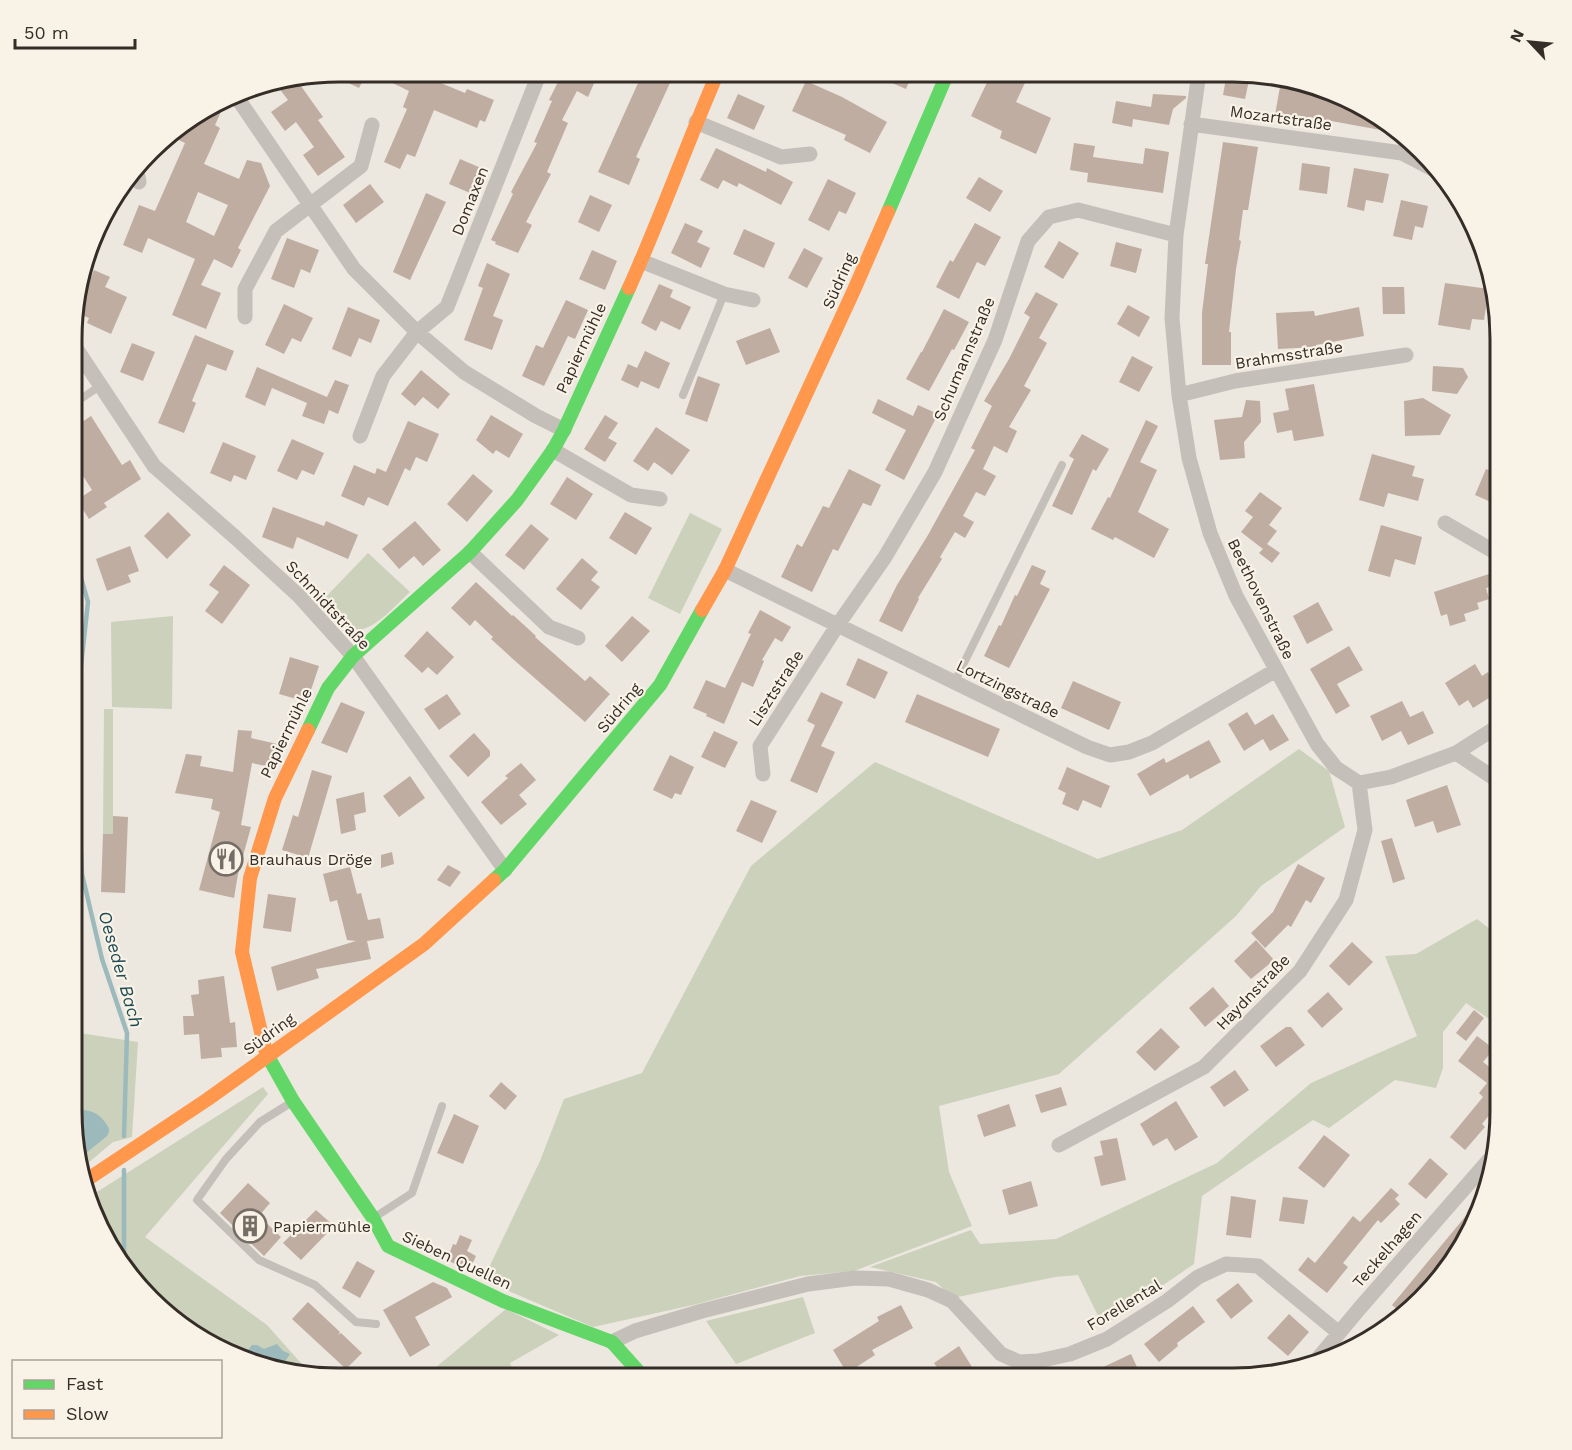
<svg xmlns="http://www.w3.org/2000/svg" width="1572" height="1450" font-family="'Work Sans',sans-serif">
  <style>
    .green { fill: #cbd1ba }
    .water { fill: #9cbabc }
    .lines { fill: none; stroke-linecap: round; stroke-linejoin: round }
    .stream { stroke: #9cbabc; stroke-width: 4.5 }
    .building { fill: #bfada1; fill-rule: evenodd }
    .lane { stroke: #c4bfb9; stroke-width: 8 }
    .street { stroke: #c4bfb9; stroke-width: 15 }
    .fast { stroke: #63d668; stroke-width: 14 }
    .slow { stroke: #ff974d; stroke-width: 14 }
    .labels { text-anchor: middle; dominant-baseline: central; stroke-width: 4.5; stroke-linejoin: round; paint-order: stroke }
    .street-label { font-size: 16px; fill: #352d27; stroke: #f9f2e6 }
    .poi-label { font-size: 16px; fill: #352d27; stroke: #f9f2e6; text-anchor: start }
    .water-label { font-size: 18px; font-style: italic; fill: #1e4c55; stroke: #f9f2e6 }
    .rim { fill: none; stroke: #352d27; stroke-width: 3 }
  </style>
  <rect width="100%" height="100%" fill="#ece7df"/>
  <path class="green" d="M690,513L722,529L680,614L648,598Z
    M368,553L410,592C395,605 370,638 348,628C340,625 328,610 320,603Z
    M173,616L172,709L112,707L111,622Z
    M104,709H113V834H103Z
    M1299,749L1329,771L1345,827L1261,886L1236,916L1059,1074L939,1106L949,1172L972,1226L854,1271L800,1276L693,1305L593,1327L483,1280L540,1161L564,1099L642,1073L751,866L875,762L1098,859L1182,830Z
    M1477,919L1500,937V1013L1492,1021L1466,1003L1443,1032V1068L1436,1088L1395,1080L1329,1128L1313,1120L1202,1196L1194,1264L1103,1326L1078,1275L1055,1277L953,1298L936,1282L870,1267L971,1230L980,1244L1056,1239L1217,1163L1311,1083L1417,1036L1385,956L1416,954Z
    M73,1032L138,1042L132,1137L113,1142L82,1168L73,1128Z
    M263,1087L268,1094L145,1237L267,1325L308,1371L221,1351L138,1287L92,1213L89,1197Z
    M803,1297L815,1333L736,1364L706,1321Z
    M506,1309L559,1335L510,1363L516,1378H423Z"/>
  <path class="water" d="M73,1109C87,1110 96,1110 105,1122C109,1128 111,1129 107,1136L80,1158L73,1128Z
    M277,1344L283,1351L290,1354L286,1360V1366L242,1355L244,1350H248L252,1345H257L264,1349Z"/>
  <g class="lines">
    <path class="stream" d="M76,560L88,602L79,684L78,786L82,874L102,959L127,1033L124,1136
      M124,1170V1264"/>
  </g>
  <path class="building" d="M339,72H367L359,88L329,74Z
    M370,72H414L465,93L467,89L494,100L485,122L480,120L477,128L434,110L415,157L407,154L400,169L384,162L407,109L403,107L409,91Z
    M563,72H577L595,81L588,97L577,91L562,120L568,123L547,172L551,174L526,222L532,225L518,253L495,244L496,242L491,240L513,194L511,192L537,143L534,142L552,101L549,100Z
    M643,72H675L636,157L640,159L629,185L598,172Z
    M866,72H913L906,89Z
    M992,72H1030L1016,102L1051,118L1036,154L1000,138L1002,131L971,116Z
    M1227,73L1250,76L1245,99L1223,95Z
    M296,79L323,117L318,120L345,157L318,176L303,155L314,147L296,122L285,131L271,112L288,100L275,83Z
    M806,81L842,97L887,122L870,153L844,140L846,135L792,111Z
    M1281,81L1300,86V90L1330,95L1331,94L1351,100L1392,132L1309,117L1308,121L1275,115Z
    M738,94L765,106L754,130L727,118Z
    M1153,94L1186,96V98L1173,109L1169,125L1133,119L1132,127L1112,123L1116,101L1151,107Z
    M225,103L215,125L220,128L204,164L239,179L247,160L261,163L270,186L238,248L241,250L232,268L214,259L201,285L221,293L206,329L172,315L195,259L148,238L142,253L123,245L139,205L155,211L185,143L168,135ZM198,192L228,205L214,236L186,222Z
    M1223,142L1258,147L1248,210H1243L1239,240L1241,241L1236,269L1229,332H1231V365H1202V313L1208,264H1205Z
    M1074,143L1095,146L1093,157L1143,164L1145,148L1169,152L1163,193L1087,182L1088,173L1070,170Z
    M716,148L766,172L767,168L793,182L781,205L739,183L737,187L723,180L718,189L700,180Z
    M460,159L481,168L470,193L449,184Z
    M1302,163L1330,167L1327,194L1299,190Z
    M1354,168L1389,174L1383,203L1366,200L1364,211L1347,207Z
    M979,177L1003,191L990,212L966,198Z
    M828,179L856,193L846,214L839,211L829,231L808,220Z
    M370,184L384,202L356,223L343,205Z
    M426,193L446,202L410,280L393,272Z
    M590,195L612,205L599,232L578,222Z
    M1401,200L1428,206L1423,228L1415,226L1412,240L1393,236Z
    M685,223L703,231L697,242L710,248L701,268L671,253Z
    M975,223L1001,237L985,266L977,262L959,299L936,287L950,260L953,262Z
    M744,229L775,243L764,268L733,254Z
    M287,238L319,250L310,273L301,269L294,288L271,279Z
    M1059,241L1079,253L1063,279L1044,267Z
    M1116,242L1142,249L1136,273L1110,266Z
    M804,248L823,258L807,288L788,278Z
    M592,250L617,261L605,290L579,279Z
    M487,263L510,274L493,316L503,320L492,350L464,340L483,288L478,286Z
    M94,270L110,277L105,287L127,297L111,334L87,323L89,318L77,313V309Z
    M1445,283L1489,289L1484,320L1472,319L1470,330L1438,325Z
    M659,284L673,290L670,297L691,307L680,330L661,321L656,331L641,323Z
    M1382,287H1404L1405,314H1383Z
    M1036,292L1058,304L1039,338L1047,343L1024,386L1031,390L1009,427L1017,431L1007,453L994,446L983,469L996,476L985,496L976,492L963,516L974,522L965,538L955,532L940,557L942,559L918,598L919,599L902,632L879,621L897,585L928,535L975,450L971,448L992,406L984,401L1009,359L1030,317L1024,313Z
    M566,300L588,310L575,339L568,336L544,386L522,376L536,345L543,348Z
    M284,304L313,318L301,342L292,338L284,354L265,345Z
    M1128,305L1150,317L1139,337L1117,324Z
    M348,307L380,320L371,343L359,338L351,357L332,349Z
    M1359,307L1364,336L1316,345V347L1278,349L1276,313L1314,311L1315,316Z
    M944,309L969,322L954,350L952,349L929,391L906,379L921,352H922Z
    M770,328L780,352L746,365L736,341Z
    M195,335L234,351L226,371L207,364L192,401L196,403L184,433L158,423Z
    M132,343L155,352L143,381L120,372Z
    M645,351L670,363L659,389L641,381L638,388L621,380L628,364L637,368Z
    M1132,356L1153,367L1139,392L1119,382Z
    M1433,366L1463,368L1468,377L1457,394L1432,391Z
    M257,367L327,397L335,380L349,385L338,414L329,410L324,424L302,416L307,403L272,388L265,406L245,397Z
    M421,370L450,394L438,409L423,397L415,406L401,394Z
    M698,376L720,384L707,422L685,414Z
    M1314,384L1324,436L1294,441L1292,430L1277,433L1273,413L1289,410L1285,389Z
    M1423,398L1451,415L1440,435L1405,436L1404,401Z
    M878,399L913,416L918,405L938,414L904,480L885,470L906,430L872,413Z
    M1246,400L1260,401L1261,422L1244,442L1245,458L1220,460L1214,420L1242,417Z
    M491,415L523,434L509,458L496,450L493,454L476,440Z
    M605,415L618,423L608,438L617,443L605,462L584,449Z
    M91,416L122,465L130,460L141,479L104,503L107,507L89,519L77,500L92,490L76,465V426Z
    M1146,420L1158,426L1140,462L1157,470L1138,512L1169,529L1154,558L1115,537L1113,540L1091,529L1108,497L1110,498Z
    M408,421L439,434L427,462L416,457L410,471L405,468L388,506L368,497L364,506L341,496L354,465L375,474L377,468L386,472Z
    M656,427L690,450L672,475L654,462L648,471L633,461Z
    M1082,434L1109,449L1096,471L1093,469L1072,515L1052,506L1074,459L1069,456Z
    M292,439L324,453L314,475L302,470L297,480L277,471Z
    M223,442L256,456L246,480L234,475L231,482L210,473Z
    M1372,454L1415,466L1412,476L1424,479L1418,501L1388,493L1384,507L1359,500Z
    M849,469L881,485L871,506L863,503L838,551L833,549L812,592L781,577L797,544L802,547L823,506L829,508Z
    M1486,469L1500,474V506L1475,495Z
    M473,474L493,491L467,522L447,504Z
    M567,477L593,494L576,520L550,504Z
    M1260,492L1282,508L1269,525L1277,531L1267,544L1280,553L1272,563L1259,553L1263,549L1241,532L1253,517L1245,511Z
    M273,507L324,526L326,521L358,535L348,559L297,537L293,549L262,537Z
    M168,512L191,535L167,559L144,536Z
    M625,512L652,528L636,555L609,538Z
    M415,521L441,550L423,566L414,556L399,569L382,549Z
    M531,524L549,539L524,570L505,555Z
    M1381,525L1422,537L1415,565L1395,559L1390,577L1368,571Z
    M130,546L139,571L128,575L131,582L107,591L96,559Z
    M582,558L598,572L591,580L600,587L581,610L556,589Z
    M224,565L250,585L222,624L205,611L219,592L209,585Z
    M1032,565L1046,571L1040,584L1050,589L1009,668L984,656L999,625L1001,626L1015,595L1017,596Z
    M1492,573L1496,585L1486,588L1489,599L1477,603L1479,609L1464,614L1466,621L1450,626L1447,614L1441,616L1434,592Z
    M476,582L512,616L513,615L536,636L535,637L585,681L590,676L610,694L585,722L514,660L491,639L493,637L475,620L470,626L451,608Z
    M1318,602L1333,630L1307,644L1293,616Z
    M760,610L791,627L782,642L775,638L762,660L764,661L753,687L742,682L724,724L706,716L707,714L693,708L706,680L725,688L751,634L748,633Z
    M632,616L650,631L622,662L605,646Z
    M427,631L454,657L437,675L428,667L422,673L404,656Z
    M1349,646L1363,670L1337,684L1350,706L1336,714L1310,669Z
    M290,657L319,666L307,702L279,694Z
    M858,658L888,672L875,699L846,685Z
    M1475,664L1482,676L1488,672L1500,691L1473,708L1468,700L1459,706L1445,683Z
    M1073,681L1121,702L1109,730L1061,708Z
    M821,692L843,702L821,746L835,752L817,793L790,781L815,725L807,721Z
    M447,694L461,714L439,730L424,709Z
    M917,694L1000,729L988,757L905,722Z
    M1402,701L1410,717L1423,711L1434,733L1408,745L1401,731L1382,741L1370,716Z
    M341,702L365,712L347,753L321,743Z
    M1247,712L1255,725L1273,714L1289,740L1270,751L1263,739L1244,751L1228,724Z
    M238,730L252,731L251,738L286,746L275,768L252,763L241,825L251,827L238,874L234,898L199,890L220,812L211,809L213,799L175,793L186,754L202,756L200,766L233,772Z
    M714,731L738,742L725,768L701,757Z
    M474,733L490,751V756L468,777L449,756Z
    M1209,740L1221,762L1190,779L1188,774L1150,796L1137,774L1164,758L1166,763Z
    M670,755L694,767L681,795L675,793L672,799L653,790Z
    M521,763L536,780L519,795L527,804L501,825L481,802L508,778L505,776Z
    M1067,767L1110,786L1101,808L1083,800L1078,811L1062,804L1066,793L1058,789Z
    M312,770L332,776L308,858L282,850L293,815L298,817Z
    M410,776L425,798L399,817L383,796Z
    M1447,785L1461,825L1437,833L1433,821L1415,827L1406,800Z
    M364,792L366,812L354,815L356,830L341,834L336,799Z
    M751,800L777,811L762,843L736,831Z
    M113,816L128,817L125,893L101,892L103,834H113Z
    M1392,838L1405,879L1393,883L1381,841Z
    M392,852L394,864L381,868V855Z
    M1298,864L1325,878L1311,903L1306,900L1291,927L1288,925L1265,948L1251,933L1273,912Z
    M448,865L461,872L450,887L437,880Z
    M350,867L357,894L361,893L368,920L380,918L384,938L367,941L371,959L316,969L319,978L277,991L271,967L356,941L347,940L337,900L330,902L323,874Z
    M268,894L296,898L291,932L263,928Z
    M1256,940L1274,960L1251,979L1234,961Z
    M1352,942L1373,962L1349,986L1329,966Z
    M224,976L230,1023L235,1022L237,1047L221,1048L222,1057L201,1059L199,1034L184,1035L183,1016H194L191,995L199,994L198,980Z
    M1213,987L1229,1006L1205,1027L1189,1008Z
    M1328,992L1343,1009L1322,1028L1307,1011Z
    M1474,1010L1484,1018L1466,1041L1456,1033Z
    M1286,1027H1291L1305,1045L1276,1067L1260,1046Z
    M1161,1028L1180,1047L1155,1071L1136,1052Z
    M1477,1036L1494,1049L1483,1062L1496,1072L1500,1068V1102L1482,1124L1485,1127L1465,1150L1450,1137L1483,1097L1479,1093L1487,1083L1458,1061Z
    M1235,1070L1249,1090L1224,1107L1210,1087Z
    M501,1082L517,1096L505,1110L489,1096Z
    M1061,1087L1067,1105L1041,1113L1035,1095Z
    M1176,1101L1198,1137L1175,1151L1167,1138L1153,1146L1140,1124Z
    M1009,1104L1016,1126L984,1137L977,1115Z
    M454,1114L479,1126L463,1164L437,1153Z
    M1324,1135L1350,1155L1324,1188L1298,1168Z
    M1117,1138L1126,1180L1101,1186L1094,1157L1103,1155L1100,1141Z
    M1430,1158L1448,1174L1426,1199L1408,1184Z
    M1031,1181L1038,1206L1009,1215L1002,1190Z
    M248,1183L270,1203L259,1216L281,1237L264,1256L220,1213Z
    M1391,1188L1399,1195L1395,1199L1400,1204L1381,1223L1378,1220L1343,1263L1348,1267L1327,1293L1298,1270L1308,1257L1315,1263L1353,1216L1360,1222Z
    M1231,1196L1256,1200L1251,1238L1226,1235Z
    M1283,1197L1308,1200L1304,1224L1279,1221Z
    M1479,1200L1473,1228L1409,1312L1404,1315L1392,1305Z
    M316,1210L334,1226L301,1260L283,1243Z
    M460,1235L472,1240L467,1251L476,1256L469,1271L447,1260L453,1244L456,1245Z
    M357,1261L375,1271L360,1298L342,1288Z
    M433,1282L447,1288L452,1297L415,1317L430,1345L410,1357L383,1310Z
    M1238,1283L1253,1301L1231,1319L1216,1300Z
    M308,1302L340,1332L338,1335L341,1333L362,1353L346,1369L292,1319Z
    M901,1305L913,1328L872,1350L875,1355L847,1373L833,1350L879,1321L877,1317Z
    M1193,1306L1205,1322L1177,1343L1178,1346L1159,1362L1144,1344Z
    M1289,1314L1309,1332L1288,1356L1267,1338Z
    M959,1346L972,1367L957,1378H944L934,1363Z
    M1131,1354L1142,1378H1080Z"/>
  <g class="lines">
    <path class="lane" d="M683,395L724,294
      M76,402L100,386
      M954,683L1062,465
      M292,1102L260,1122L226,1159L197,1200L259,1260L315,1285L356,1322L376,1324
      M375,1217L412,1193L442,1106"/>
    <path class="street" d="M1199,73L1176,235L1172,318L1179,395L1189,458L1210,533L1236,596L1317,744L1336,768L1359,783L1391,777L1456,753L1500,725
      M236,96L354,269L417,332L464,372L536,416L564,430
      M696,122L781,157L810,154
      M1191,124L1402,153L1433,169
      M137,171L139,182
      M641,261L724,294L753,300
      M245,317V289L276,231L361,166L372,125
      M77,350L154,466L236,538L299,596L353,656L505,870
      M1179,395L1235,381L1406,355
      M360,436L383,376L417,332L447,307L540,72
      M553,450L631,495L660,499
      M1445,523L1500,555
      M470,552L549,627L578,638
      M725,570L1087,747L1110,755L1129,752L1152,743L1276,670
      M1456,753L1500,782
      M763,774L760,746L837,626L885,557L935,472L995,340L1028,241L1049,217L1078,210L1176,235
      M1059,1145L1204,1067L1300,971L1346,900L1365,830L1359,783
      M612,1342L635,1331L702,1311L808,1284L855,1278L889,1279L928,1290L952,1301L1001,1354L1019,1362L1038,1361L1070,1354L1107,1339L1167,1301L1198,1277L1226,1264L1258,1266L1339,1333
      M1315,1362L1359,1309L1489,1160"/>
    <path class="fast" d="M888,212L948,72
      M308,730L328,688L353,656L470,552L517,500L553,450L564,430L629,288
      M494,880L505,870L660,685L702,610
      M266,1053L293,1101L373,1218L388,1246L503,1301L612,1342L638,1371L641,1378"/>
    <path class="slow" d="M629,288C661,217 687,143 718,72
      M702,610L725,570L854,290L888,212
      M266,1053L242,952L250,878L275,798L308,730
      M85,1181L208,1099L424,944L494,880"/>
  </g>
  <defs>
    <g id="restaurant-ring" transform="scale(1.725)"><circle r="9.5" fill="#f9f2e6" stroke="#756e67" stroke-width="1.5"/><path d="M-5-6h1v4h1v-4h1v4h1v-4h1v5L-1.5 .5V6h-2V.5L-5-1ZM5-6V6H3V1.5H1.5Q1.5-4 5-6Z" fill="#756e67"/></g>
    <g id="building-ring" transform="scale(1.725)"><circle r="9.5" fill="#f9f2e6" stroke="#756e67" stroke-width="1.5"/><path d="M-4-6H4V6H1V3H-1V6H-4ZM-2.5-4.3h1.7v1.8h-1.7ZM.8-4.3h1.7v1.8H.8ZM-2.5-1h1.7V.8h-1.7ZM.8-1h1.7V.8H.8Z" fill="#756e67"/></g>
  </defs>
  <g fill-rule="evenodd">
    <use href="#restaurant-ring" x="226" y="859"/>
    <use href="#building-ring" x="250" y="1226"/>
  </g>
  <g class="labels">
    <g class="street-label">
      <text transform="translate(1281 118) rotate(8)">Mozartstraße</text>
      <text transform="translate(470 201) rotate(-68)">Domaxen</text>
      <text transform="translate(839 281) rotate(-66)">Südring</text>
      <text transform="translate(581 348) rotate(-65)">Papiermühle</text>
      <text transform="translate(1289 355) rotate(-9)">Brahmsstraße</text>
      <text transform="translate(964 359) rotate(-67)">Schumannstraße</text>
      <text transform="translate(1261 599) rotate(64)">Beethovenstraße</text>
      <text transform="translate(328 605) rotate(47)">Schmidtstraße</text>
      <text transform="translate(776 688) rotate(-57)">Lisztstraße</text>
      <text transform="translate(1008 689) rotate(26)">Lortzingstraße</text>
      <text transform="translate(619 708) rotate(-50)">Südring</text>
      <text transform="translate(286 733) rotate(-64)">Papiermühle</text>
      <text transform="translate(1253 992) rotate(-46)">Haydnstraße</text>
      <text transform="translate(269 1034) rotate(-36)">Südring</text>
      <text transform="translate(1387 1249) rotate(-49)">Teckelhagen</text>
      <text transform="translate(457 1260) rotate(25)">Sieben Quellen</text>
      <text transform="translate(1124 1305) rotate(-31)">Forellental</text>
    </g>
    <g class="poi-label">
      <text x="249" y="859">Brauhaus Dröge</text>
      <text x="273" y="1226">Papiermühle</text>
    </g>
    <g class="water-label">
      <text transform="translate(121 969) rotate(74)">Oeseder Bach</text>
    </g>
  </g>
  <path d="M0 0H1572V1450H0ZM339 82H1233A257 257 0 0 1 1490 339V1111A257 257 0 0 1 1233 1368H339A257 257 0 0 1 82 1111V339A257 257 0 0 1 339 82Z" fill="#f9f2e6" fill-rule="evenodd"/>
  <path class="rim" d="M339 82H1233A257 257 0 0 1 1490 339V1111A257 257 0 0 1 1233 1368H339A257 257 0 0 1 82 1111V339A257 257 0 0 1 339 82Z"/>
  <rect x="12" y="1360" width="210" height="78" fill="#f9f2e6" stroke="#aba39a" stroke-width="1.5"/>
  <rect x="24" y="1380" width="30" height="9" fill="#63d668" stroke="#aba39a" stroke-width="1.5"/>
  <text x="66" y="1390" font-size="18" fill="#352d27">Fast</text>
  <rect x="24" y="1410" width="30" height="9" fill="#ff974d" stroke="#aba39a" stroke-width="1.5"/>
  <text x="66" y="1420" font-size="18" fill="#352d27">Slow</text>
  <g transform="translate(1530 42) rotate(296)" stroke="#f9f2e6" stroke-width="4.5" paint-order="stroke">
  <path d="M0-4.5L10 22L0 15L-10 22Z" fill="#352d27"/>
  <text y="-9" font-size="16" font-weight="bold" text-anchor="middle" fill="#352d27">N</text>
  </g>
  <path d="M15 39v9h120v-9" fill="none" stroke="#352d27" stroke-width="3"/>
  <text x="24" y="39" font-size="18" fill="#352d27" stroke="#f9f2e6" stroke-width="4.5" paint-order="stroke">50 m</text>
</svg>
